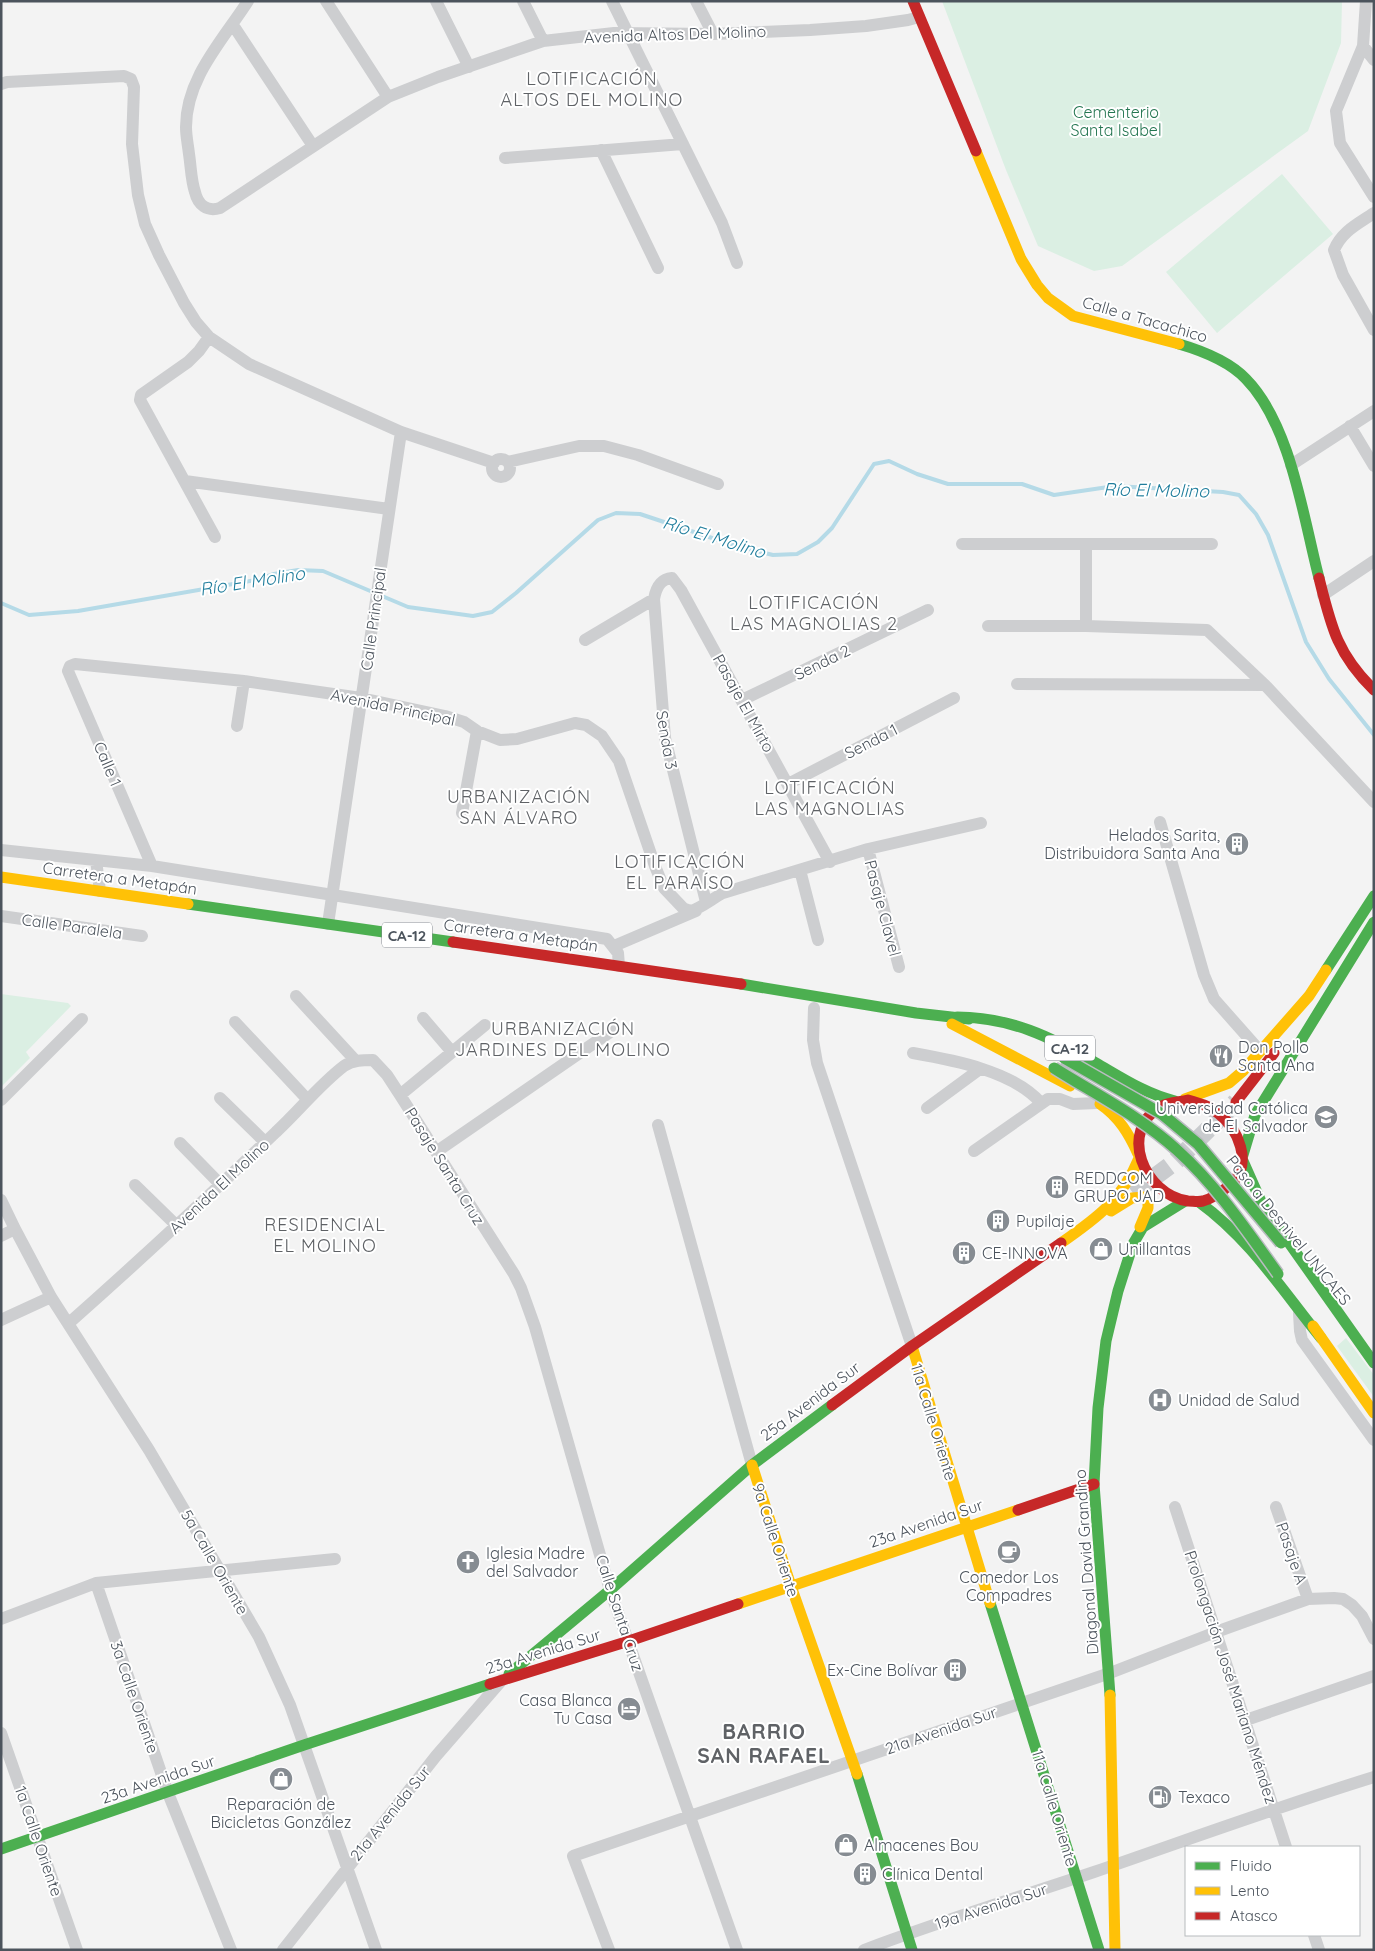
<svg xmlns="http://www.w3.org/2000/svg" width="1375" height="1951" font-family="Quicksand,sans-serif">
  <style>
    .green { fill: #dbefe3 }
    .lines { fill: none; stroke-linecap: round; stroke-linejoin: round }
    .stream { stroke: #b5dae7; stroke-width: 4 }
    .secondary-tunnel { stroke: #c9cbce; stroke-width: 18; stroke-dasharray: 18 9; stroke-linecap: butt }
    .street { stroke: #cdced0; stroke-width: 12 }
    .fast { stroke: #4caf50; stroke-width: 11 }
    .slow { stroke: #ffc107; stroke-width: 11 }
    .jam { stroke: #c62828; stroke-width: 11 }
    .fast-bridge-casing { stroke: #b9bcc0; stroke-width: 14; stroke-linecap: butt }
    .fast-bridge { stroke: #4caf50; stroke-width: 11 }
    .labels { text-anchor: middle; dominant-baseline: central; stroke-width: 4; stroke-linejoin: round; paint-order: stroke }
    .shield { fill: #fff; stroke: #82878e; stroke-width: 1 }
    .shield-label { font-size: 15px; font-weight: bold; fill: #4c545d }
    .street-label { font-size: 16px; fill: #4c545d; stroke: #fff }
    .park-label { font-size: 16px; fill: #247651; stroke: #fff }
    .poi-label { font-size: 16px; fill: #4c545d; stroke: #fff; text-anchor: start }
    .neighbourhood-label { font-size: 18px; letter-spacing: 1px; fill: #5f6266; stroke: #fff }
    .water-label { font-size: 18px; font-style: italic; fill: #1f7d9c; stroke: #fff }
    .district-label { font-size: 21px; font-weight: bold; letter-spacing: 1px; fill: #5f6266; stroke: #fff }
  </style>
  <rect width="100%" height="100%" fill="#f3f3f3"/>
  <path class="green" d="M942,1H1342L1341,43L1308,131L1122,266L1094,271L1038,246L1006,170Z
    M1282,174L1333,234L1217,333L1166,272Z
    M1,994L68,1003L71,1006L26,1052L30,1058L1,1087Z
    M1346,1338L1374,1375V1397L1337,1346Z"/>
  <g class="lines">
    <path class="stream" d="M1,603L29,615L78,611L256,580L274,574L298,570L323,571L408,607L473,616L492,612L516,593L598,520L616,513L640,514L736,546L773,555L797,554L818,542L832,528L874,464L889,461L917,474L948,484H1022L1054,495L1115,486L1223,492L1239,495L1256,514L1268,535L1306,642L1329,679L1374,735"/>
    <path class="secondary-tunnel" d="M1133,1193L1176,1161L1236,1102"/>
    <path class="street" d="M248,1C223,40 186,78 186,127C186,136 188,145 189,154C191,167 191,180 195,192C198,205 207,212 220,208L388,97L438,77L543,41L614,33L713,34L810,30L866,26L908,20L919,17
      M326,1L388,97
      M436,1L469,67
      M523,1L543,41
      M612,1L722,223L737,263
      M696,1L713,34
      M1366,1L1363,46L1336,111L1340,143L1374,197
      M233,25L313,146
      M1363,46L1374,60
      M1,84L7,82L124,76L131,79L134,87L132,144L138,195L145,224L159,255L184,303L196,322L209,337L249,364L401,432L494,463
      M601,150L658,268
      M505,158L683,144
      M1374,213C1358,224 1342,231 1334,250L1343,275L1374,330
      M209,337L199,351L188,362L141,395L140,400L215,537
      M1350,426L1374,466
      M492 468a9 9 0 1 1 18 0a9 9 0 1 1-18 0Z
      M508,462L579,446H604L638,455L718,484
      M1291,465L1374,411
      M185,481L389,509
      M962,544H1086V626
      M1086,544H1212
      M1323,595L1374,561
      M988,626H1086L1207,630L1265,685L1374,802
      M585,640L654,599
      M1017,684L1265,685
      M742,700L928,610
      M237,726L244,681
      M788,784L954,698
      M462,813L477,731
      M1160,822L1204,975L1214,999L1260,1051
      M868,849L899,967
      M1,850L152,866L607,939L618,953L619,966
      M96,860L100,891
      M152,866L68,671L70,666L75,664L244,681L361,698L445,716L464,722L477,731L500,740L517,739L575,723L586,725L602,736L619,761L655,866L664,888L683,908L690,911C699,910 713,898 723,893L868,849L981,823
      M800,870L818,940
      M706,902L665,738L654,599C656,588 660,579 672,578L681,590L830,862
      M1,916L142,936
      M328,924L401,432
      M614,946L696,911
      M296,996L355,1060
      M814,1008L813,1040L817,1063L912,1346
      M423,1018L452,1052
      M235,1022L307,1099
      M913,1053C953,1060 1013,1071 1041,1103
      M400,1095L485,1025
      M220,1098L265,1142
      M1,1100L82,1019
      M927,1108L980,1069
      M658,1125L752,1465
      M180,1143L221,1185
      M974,1151L1048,1099H1060L1073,1104L1097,1103
      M436,1152L613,1030
      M135,1185L176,1225
      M1,1200L15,1229L51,1297L149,1450L259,1637L290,1705L376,1950
      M1,1236L15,1229
      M1299,1313L1300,1331L1302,1340L1374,1440
      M1,1320L51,1297
      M69,1323C139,1261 208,1197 276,1132C299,1111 319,1085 344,1066C353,1060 363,1060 373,1060L387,1075L400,1095L514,1274L521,1288L535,1327L610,1590L737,1950
      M1175,1507L1286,1847
      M1276,1507L1308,1599
      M96,1583L168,1793L231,1950
      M1,1619L96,1583L335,1559
      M1246,1720L1374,1676
      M1,1733L77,1950
      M1314,1935L1319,1950
      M283,1950L436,1756L502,1680
      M609,1950L573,1856L1110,1673L1216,1632L1308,1599L1334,1598L1343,1599L1352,1605L1362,1616L1374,1639
      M864,1950C940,1921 1017,1898 1094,1872C1187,1840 1280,1806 1374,1777"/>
    <path class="fast" d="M1179,344C1203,351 1229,361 1246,379C1291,425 1303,517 1319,578
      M188,904L453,942
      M1326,970L1374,896
      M741,984L916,1013
      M916,1013L969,1019
      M957,1017C1010,1017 1051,1037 1096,1063C1122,1078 1146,1094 1175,1101
      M1243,1155L1255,1115L1374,922
      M1243,1161L1263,1206L1374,1363
      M1199,1202C1250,1239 1282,1290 1321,1338
      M990,1603L1099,1950
      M509,1674L610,1590L752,1465L832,1405
      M1110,1695L1094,1484L1098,1408L1106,1341L1118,1291L1133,1244L1143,1227L1185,1201
      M857,1774L912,1950
      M1,1849L304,1745L490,1684"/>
    <path class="slow" d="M976,151L1021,259L1037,285L1048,298L1073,316L1179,344
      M1,877L188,904
      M952,1024L1070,1086
      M1185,1099L1229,1083L1243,1071L1309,996L1326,970
      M1100,1104C1119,1117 1129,1134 1138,1154
      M1111,1211L1132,1198L1145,1197L1148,1199V1208L1140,1227
      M1061,1243C1097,1218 1122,1200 1139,1158
      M1313,1326L1374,1413
      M912,1346L990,1603
      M752,1465L791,1586L857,1774
      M738,1604L1018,1510
      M1110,1695L1115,1950"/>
    <path class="jam" d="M913,1L976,151
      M1319,578C1331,626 1337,654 1374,690
      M453,942L741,984
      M1188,1100C1199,1103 1210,1106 1219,1114C1238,1129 1253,1163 1232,1183C1223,1191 1214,1198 1203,1201C1198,1202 1193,1201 1188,1201C1144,1195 1117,1130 1162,1106C1169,1102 1180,1102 1188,1100Z
      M1236,1102L1274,1053
      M832,1405L912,1346L1061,1243
      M1018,1510L1094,1484
      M490,1684L629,1641L738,1604"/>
    <g class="fast-bridge-casing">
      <path id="fast-bridge" d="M1064,1058L1162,1114L1198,1144L1281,1243
        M1054,1068C1095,1094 1141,1117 1177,1150C1217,1186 1247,1231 1278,1274"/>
    </g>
    <use href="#fast-bridge" class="fast-bridge"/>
  </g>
  <defs>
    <g id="building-disc" transform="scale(1.25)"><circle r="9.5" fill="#868c92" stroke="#fff"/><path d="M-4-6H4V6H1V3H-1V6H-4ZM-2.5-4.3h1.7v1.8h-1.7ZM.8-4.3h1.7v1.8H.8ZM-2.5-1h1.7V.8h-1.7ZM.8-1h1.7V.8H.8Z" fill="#fff"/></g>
    <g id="restaurant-disc" transform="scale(1.25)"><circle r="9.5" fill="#868c92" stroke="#fff"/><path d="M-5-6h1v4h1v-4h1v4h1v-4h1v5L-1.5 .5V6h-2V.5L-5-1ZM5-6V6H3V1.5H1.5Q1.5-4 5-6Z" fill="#fff"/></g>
    <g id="university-disc" transform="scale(1.25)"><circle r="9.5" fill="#868c92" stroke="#fff"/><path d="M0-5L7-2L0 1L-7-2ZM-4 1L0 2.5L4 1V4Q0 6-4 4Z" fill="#fff"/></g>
    <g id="shop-disc" transform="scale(1.25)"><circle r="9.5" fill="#868c92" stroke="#fff"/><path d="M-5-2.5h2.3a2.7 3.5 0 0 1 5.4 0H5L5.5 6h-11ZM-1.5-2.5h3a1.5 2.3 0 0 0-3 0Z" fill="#fff"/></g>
    <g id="hospital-disc" transform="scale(1.25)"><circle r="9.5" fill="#868c92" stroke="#fff"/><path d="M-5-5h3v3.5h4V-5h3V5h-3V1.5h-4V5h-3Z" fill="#fff"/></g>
    <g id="cafe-disc" transform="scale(1.25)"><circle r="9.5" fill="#868c92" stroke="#fff"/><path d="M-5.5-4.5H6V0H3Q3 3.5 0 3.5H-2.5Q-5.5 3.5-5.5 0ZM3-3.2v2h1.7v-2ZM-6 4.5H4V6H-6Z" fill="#fff"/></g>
    <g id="church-disc" transform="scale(1.25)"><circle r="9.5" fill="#868c92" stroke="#fff"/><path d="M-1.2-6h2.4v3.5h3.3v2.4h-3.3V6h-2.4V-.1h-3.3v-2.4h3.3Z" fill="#fff"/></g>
    <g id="hotel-disc" transform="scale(1.25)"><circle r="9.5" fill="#868c92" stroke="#fff"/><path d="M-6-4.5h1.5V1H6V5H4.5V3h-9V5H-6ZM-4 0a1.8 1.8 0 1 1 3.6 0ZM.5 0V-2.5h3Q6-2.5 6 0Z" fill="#fff"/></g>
    <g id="fuel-disc" transform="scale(1.25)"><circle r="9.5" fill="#868c92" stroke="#fff"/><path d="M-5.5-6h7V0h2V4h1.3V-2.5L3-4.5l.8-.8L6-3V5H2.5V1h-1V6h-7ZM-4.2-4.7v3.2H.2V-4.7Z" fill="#fff"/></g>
  </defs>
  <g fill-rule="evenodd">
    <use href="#building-disc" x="1237" y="844"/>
    <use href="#restaurant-disc" x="1221" y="1056"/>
    <use href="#university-disc" x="1326" y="1117"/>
    <use href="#building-disc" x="1057" y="1187"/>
    <use href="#building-disc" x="998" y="1221"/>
    <use href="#shop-disc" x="1101" y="1249"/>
    <use href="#building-disc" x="964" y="1253"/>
    <use href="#hospital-disc" x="1160" y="1400"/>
    <use href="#cafe-disc" x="1009" y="1552"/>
    <use href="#church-disc" x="468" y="1562"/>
    <use href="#building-disc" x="955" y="1670"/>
    <use href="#hotel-disc" x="629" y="1709"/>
    <use href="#shop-disc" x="281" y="1779"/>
    <use href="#fuel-disc" x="1160" y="1797"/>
    <use href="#shop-disc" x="846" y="1845"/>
    <use href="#building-disc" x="865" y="1874"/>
  </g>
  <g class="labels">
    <g class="shield">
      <rect x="382" y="922.5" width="50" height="25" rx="4"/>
      <rect x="1045" y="1035.5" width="50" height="25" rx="4"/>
    </g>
    <g class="shield-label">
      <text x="407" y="935">CA-12</text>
      <text x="1070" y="1048">CA-12</text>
    </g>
    <g class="street-label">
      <text transform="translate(675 34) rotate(-2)">Avenida Altos Del Molino</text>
      <text transform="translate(1145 319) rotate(16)">Calle a Tacachico</text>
      <text transform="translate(373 619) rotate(-82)">Calle Principal</text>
      <text transform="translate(822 662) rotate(-26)">Senda 2</text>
      <text transform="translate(744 703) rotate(61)">Pasaje El Mirto</text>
      <text transform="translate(393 707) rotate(12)">Avenida Principal</text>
      <text transform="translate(667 740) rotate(80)">Senda 3</text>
      <text transform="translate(871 741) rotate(-27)">Senda 1</text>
      <text transform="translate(108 764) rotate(67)">Calle 1</text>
      <text transform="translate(120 878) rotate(8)">Carretera a Metapán</text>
      <text transform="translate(883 908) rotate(75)">Pasaje Clavel</text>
      <text transform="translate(72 926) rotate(8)">Calle Paralela</text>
      <text transform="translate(521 935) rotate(8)">Carretera a Metapán</text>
      <text transform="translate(445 1166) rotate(58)">Pasaje Santa Cruz</text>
      <text transform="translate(219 1186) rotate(-43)">Avenida El Molino</text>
      <text transform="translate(1289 1230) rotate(51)">Paso a Desnivel UNICAES</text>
      <text transform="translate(810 1401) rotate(-37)">25a Avenida Sur</text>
      <text transform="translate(934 1422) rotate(73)">11a Calle Oriente</text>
      <text transform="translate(926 1523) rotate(-19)">23a Avenida Sur</text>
      <text transform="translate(776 1540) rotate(72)">9a Calle Oriente</text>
      <text transform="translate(1292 1553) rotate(71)">Pasaje A</text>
      <text transform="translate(215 1562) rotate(60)">5a Calle Oriente</text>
      <text transform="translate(1086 1562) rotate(-94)">Diagonal David Grandino</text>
      <text transform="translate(620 1613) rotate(72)">Calle Santa Cruz</text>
      <text transform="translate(543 1651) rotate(-17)">23a Avenida Sur</text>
      <text transform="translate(1231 1677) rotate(72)">Prolongación José Mariano Méndez</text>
      <text transform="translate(135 1697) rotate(71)">3a Calle Oriente</text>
      <text transform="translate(941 1730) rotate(-19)">21a Avenida Sur</text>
      <text transform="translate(158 1779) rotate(-19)">23a Avenida Sur</text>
      <text transform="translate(1055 1808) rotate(73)">11a Calle Oriente</text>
      <text transform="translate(390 1813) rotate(-51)">21a Avenida Sur</text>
      <text transform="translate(39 1841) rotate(71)">1a Calle Oriente</text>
      <text transform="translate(991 1906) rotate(-18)">19a Avenida Sur</text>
    </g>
    <g class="park-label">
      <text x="1116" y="112">Cementerio<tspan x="1116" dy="18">Santa Isabel</tspan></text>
    </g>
    <g class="poi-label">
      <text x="1220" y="835" text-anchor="end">Helados Sarita,<tspan x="1220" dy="18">Distribuidora Santa Ana</tspan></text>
      <text x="1238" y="1047">Don Pollo<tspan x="1238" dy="18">Santa Ana</tspan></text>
      <text x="1308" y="1108" text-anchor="end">Universidad Católica<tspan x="1308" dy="18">de El Salvador</tspan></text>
      <text x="1074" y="1178">REDDCOM<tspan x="1074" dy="18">GRUPO JAD</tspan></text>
      <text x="1016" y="1221">Pupilaje</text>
      <text x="1118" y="1249">Unillantas</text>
      <text x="982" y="1253">CE-INNOVA</text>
      <text x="1178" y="1400">Unidad de Salud</text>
      <text x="486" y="1553">Iglesia Madre<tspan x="486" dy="18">del Salvador</tspan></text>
      <text x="1009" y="1577" text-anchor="middle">Comedor Los<tspan x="1009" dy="18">Compadres</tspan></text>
      <text x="938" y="1670" text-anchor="end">Ex-Cine Bolívar</text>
      <text x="612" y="1700" text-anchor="end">Casa Blanca<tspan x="612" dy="18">Tu Casa</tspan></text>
      <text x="1178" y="1797">Texaco</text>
      <text x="281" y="1804" text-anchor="middle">Reparación de<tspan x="281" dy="18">Bicicletas González</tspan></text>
      <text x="864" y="1845">Almacenes Bou</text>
      <text x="882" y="1874">Clínica Dental</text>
    </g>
    <g class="neighbourhood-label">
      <text x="592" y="78">LOTIFICACIÓN<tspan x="592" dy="21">ALTOS DEL MOLINO</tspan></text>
      <text x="814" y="602">LOTIFICACIÓN<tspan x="814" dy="21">LAS MAGNOLIAS 2</tspan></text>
      <text x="830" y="787">LOTIFICACIÓN<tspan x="830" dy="21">LAS MAGNOLIAS</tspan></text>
      <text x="519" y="796">URBANIZACIÓN<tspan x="519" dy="21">SAN ÁLVARO</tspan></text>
      <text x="680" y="861">LOTIFICACIÓN<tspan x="680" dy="21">EL PARAÍSO</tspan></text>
      <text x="563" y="1028">URBANIZACIÓN<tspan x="563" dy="21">JARDINES DEL MOLINO</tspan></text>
      <text x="325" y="1224">RESIDENCIAL<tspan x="325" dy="21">EL MOLINO</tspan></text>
    </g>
    <g class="water-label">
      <text transform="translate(1156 490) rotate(1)">Río El Molino</text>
      <text transform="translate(714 537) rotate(17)">Río El Molino</text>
      <text transform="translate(252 581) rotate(-9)">Río El Molino</text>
    </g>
    <g class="district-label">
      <text x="764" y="1731">BARRIO<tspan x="764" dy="24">SAN RAFAEL</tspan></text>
    </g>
  </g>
  <rect width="1375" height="1951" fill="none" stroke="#4c545d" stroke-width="5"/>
  <rect x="1185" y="1846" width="175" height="90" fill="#ffffff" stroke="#b7bbbe"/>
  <rect x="1195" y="1862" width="25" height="8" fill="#4caf50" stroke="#b7bbbe"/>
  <text x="1230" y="1871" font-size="15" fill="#4c545d">Fluido</text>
  <rect x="1195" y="1887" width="25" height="8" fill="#ffc107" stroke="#b7bbbe"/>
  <text x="1230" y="1896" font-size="15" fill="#4c545d">Lento</text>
  <rect x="1195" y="1912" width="25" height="8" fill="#c62828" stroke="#b7bbbe"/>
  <text x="1230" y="1921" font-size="15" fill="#4c545d">Atasco</text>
</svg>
